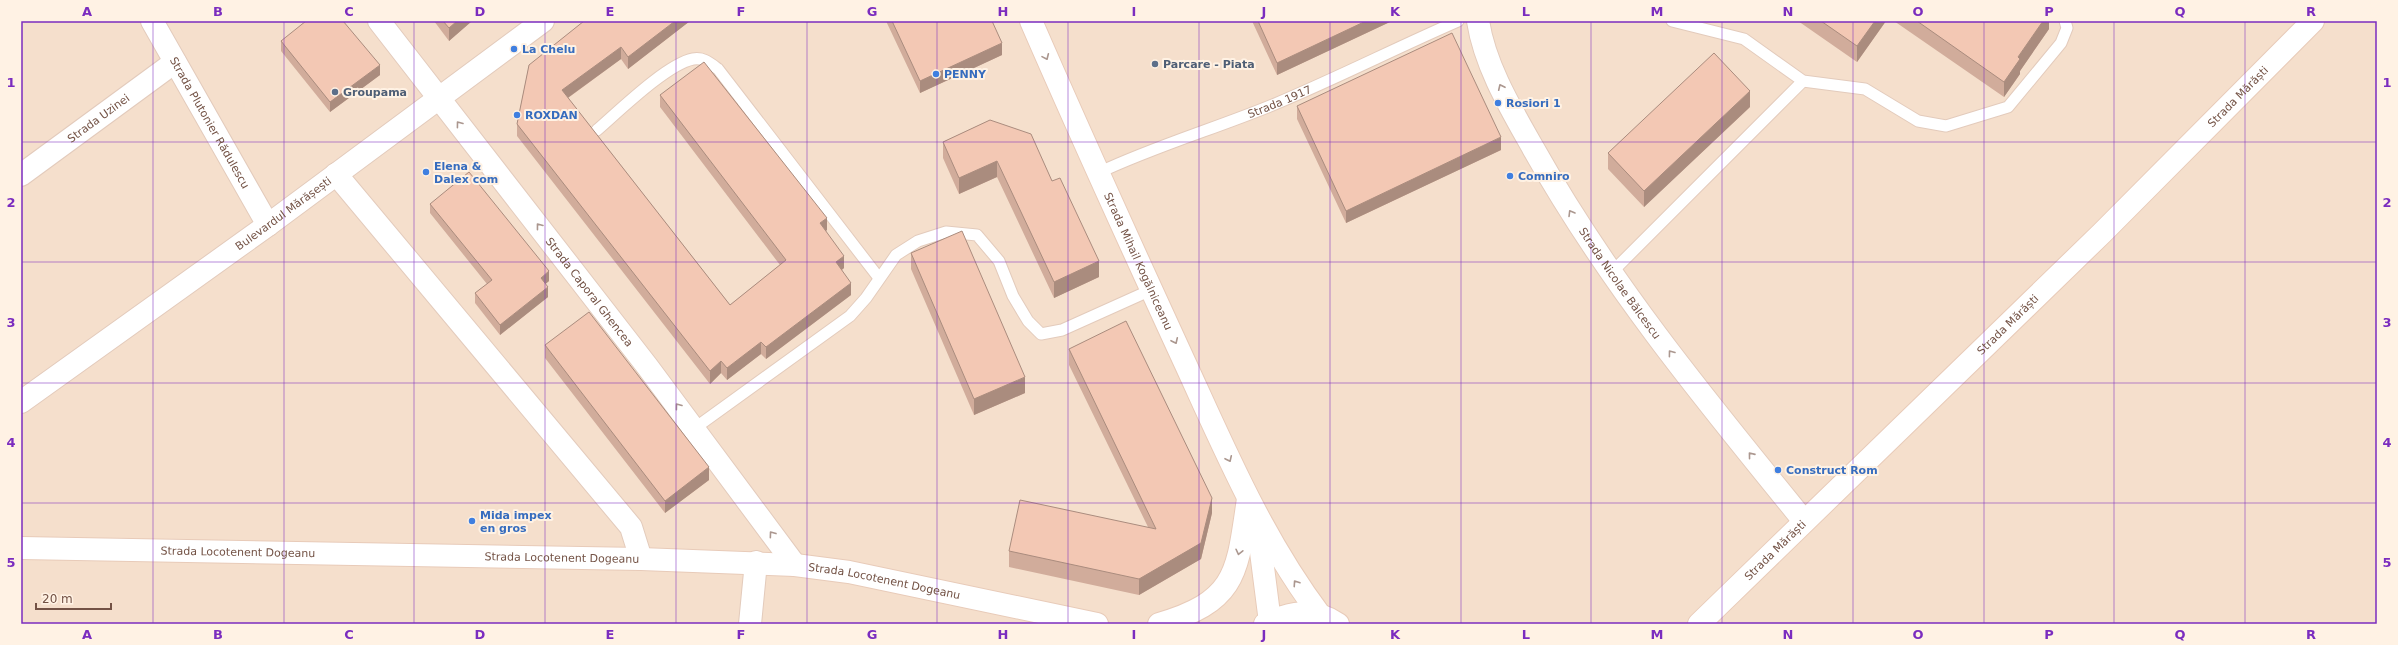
<svg xmlns="http://www.w3.org/2000/svg" width="2398" height="645" font-family="'DejaVu Sans',sans-serif">
  <style>
    .residential { fill: #f5dfcc }
    .lines { fill: none; stroke-linecap: round; stroke-linejoin: round }
    .service-casing { stroke: #e3cbbc; stroke-width: 13 }
    .minor-casing { stroke: #e3cbbc; stroke-width: 24 }
    .tertiary-casing { stroke: #e3cbbc; stroke-width: 24 }
    .secondary-casing { stroke: #e8cbb9; stroke-width: 24 }
    .service { stroke: #fff; stroke-width: 11 }
    .minor { stroke: #fff; stroke-width: 22 }
    .tertiary { stroke: #fff; stroke-width: 22 }
    .secondary { stroke: #fff; stroke-width: 22 }
    .wall { fill: #d1ac9b }
    .shaded-wall { fill: #aa8c7e }
    .building { fill: #f3c8b4; stroke: #aa8c7e }
    .oneway { stroke: #ab978f }
    .grid { fill: none; stroke: #7b2cbf; stroke-width: 1; stroke-opacity: 0.55 }
    .shop-dot { fill: #3f7fe0; stroke: #fff2e4; stroke-width: 1.5 }
    .service-dot { fill: #5c6f8a; stroke: #fff2e4; stroke-width: 1.5 }
    .labels { text-anchor: middle; dominant-baseline: central; stroke-width: 4; stroke-linejoin: round; paint-order: stroke }
    .shop-label { font-size: 11px; font-weight: bold; fill: #366cbe; stroke: #fff2e4; text-anchor: start }
    .service-label { font-size: 11px; font-weight: bold; fill: #4e5e75; stroke: #fff2e4; text-anchor: start }
    .street-label { font-size: 11px; fill: #735245; stroke: #fff2e4 }
    .neatline { fill: none; stroke: #7b2cbf; stroke-width: 1.5 }
    .grid-label { font-size: 13px; text-anchor: middle; font-weight: bold; fill: #7b2cbf }
  </style>
  <rect width="100%" height="100%" fill="#fdeedd"/>
  <path class="residential" d="M21,21H2377V624H21Z"/>
  <g class="lines">
    <g class="service-casing">
      <g id="service">
        <path d="M1672,21L1744,39L1803,81L1865,89L1918,121L1946,126L2008,107L2061,43L2067,28L2065,21"/>
        <path d="M597,130C619,111 667,64 693,59C703,57 710,63 718,69L879,278"/>
        <path id="s1" d="M1098,173C1155,146 1217,128 1275,104C1337,78 1396,48 1458,21"/>
        <path d="M1611,273L1803,81"/>
        <path d="M695,428L850,316L866,298L896,255L918,241L946,232L977,235L999,261L1013,296L1028,321L1041,334L1062,330L1151,290"/>
      </g>
    </g>
    <g class="minor-casing">
      <g id="minor">
        <path id="s2" d="M152,21L268,225"/>
        <path id="s3" d="M379,21L647,366L795,565"/>
        <path id="s4" d="M1478,21C1485,66 1511,109 1533,148C1608,282 1707,402 1804,521"/>
        <path d="M336,174L631,527L641,559"/>
        <path id="s5" d="M21,175L175,62"/>
        <path d="M750,624L756,562"/>
      </g>
    </g>
    <g class="tertiary-casing">
      <g id="tertiary">
        <path id="s6" d="M21,402L268,225L543,21"/>
      </g>
    </g>
    <g class="secondary-casing">
      <g id="secondary">
        <path id="s7" d="M1031,21C1081,136 1133,250 1185,363C1225,450 1262,538 1320,615"/>
        <path d="M1255,526L1260,544L1270,622"/>
        <path id="s8" d="M21,548L641,559L795,565L849,572L1097,624"/>
        <path d="M1159,624C1238,601 1237,572 1248,499"/>
        <path d="M1265,624C1290,612 1313,607 1338,624"/>
        <path id="s9" d="M1699,624L2102,233L2313,21"/>
      </g>
    </g>
    <use href="#service" class="service"/>
    <use href="#minor" class="minor"/>
    <use href="#tertiary" class="tertiary"/>
    <use href="#secondary" class="secondary"/>
  </g>
  <path class="wall" d="M434,21H472L449,41Z
    M690,21L628,69L621,59L568,98L730,305L780,265L660,107V95L827,230L826,231L844,268L842,270L851,295L766,359L761,354L727,380L721,373L710,384L517,136V124L529,65Z
    M886,21H992L1002,55L920,93Z
    M1252,21H1392L1277,75Z
    M1798,21H1886L1857,62Z
    M1894,21H2049V29L2020,71V74L2004,97Z
    M281,41L380,75L330,112L281,51Z
    M1297,106L1501,150L1346,223L1297,119Z
    M1750,107L1644,207L1608,169V153Z
    M990,120L1052,181L1099,277L1054,298L997,177L959,194L943,158V142Z
    M430,204L549,281L545,284L548,297L500,335L475,303V293L487,284L430,213Z
    M911,253L1025,393L974,415L911,269Z
    M545,345L709,480L665,513L545,358Z
    M1069,349L1212,513L1201,559L1139,595L1009,567V551L1148,527L1069,365Z"/>
  <path class="shaded-wall" d="M457,21H472L449,41V28Z
    M675,21H690L628,69V57Z
    M1366,21H1392L1277,75V63Z
    M1875,21H1886L1857,62V46Z
    M2043,21H2049V29L2020,71V74L2004,97V82L2018,57Z
    M1002,43V55L920,93V81Z
    M621,47V59L562,102V90Z
    M380,65V75L330,112V102Z
    M1750,91V107L1644,207V191Z
    M1501,137V150L1346,223V211Z
    M997,161V177L959,194V178Z
    M827,218V230L820,235V223Z
    M844,256V268L836,274V262Z
    M1099,261V277L1054,298V282Z
    M549,271V281L541,288V278Z
    M851,283V295L766,359V347Z
    M548,287V297L500,335V325Z
    M761,342V354L727,380V368Z
    M721,361V373L710,384V371Z
    M1025,377V393L974,415V399Z
    M709,467V480L665,513V501Z
    M1212,498V513L1201,559L1139,595V579Z"/>
  <path class="building" d="M306,21H343L380,65L330,102L281,41Z
    M443,21H457L449,28Z
    M584,21H675L628,57L621,47L562,90L730,305L786,260L660,95L704,62L827,218L820,223L844,256L836,262L851,283L766,347L761,342L727,368L721,361L710,371L517,124L529,65Z
    M892,21H992L1002,43L920,81Z
    M1258,21H1366L1277,63Z
    M1821,21H1875L1857,46Z
    M1917,21H2043L2018,57L2020,59L2004,82Z
    M1452,33L1501,137L1346,211L1297,106Z
    M1714,53L1750,91L1644,191L1608,153Z
    M990,120L1031,134L1052,181L1060,178L1099,261L1054,282L997,161L959,178L943,142Z
    M469,172L549,271L541,278L548,287L500,325L475,293L492,280L430,204Z
    M962,231L1025,377L974,399L911,253Z
    M589,312L709,467L665,501L545,345Z
    M1126,321L1212,498L1201,543L1139,579L1009,551L1020,500L1156,529L1069,349Z"/>
  <defs><path id="oneway-chevron" d="M-2-3.5L2.5 0L-2 3.5" fill="none" stroke-width="1.6" stroke-linecap="round" stroke-linejoin="round"/></defs>
  <g class="oneway">
    <use href="#oneway-chevron" transform="translate(1046 57) rotate(66)"/>
    <use href="#oneway-chevron" transform="translate(1501 87) rotate(-115)"/>
    <use href="#oneway-chevron" transform="translate(459 124) rotate(-127)"/>
    <use href="#oneway-chevron" transform="translate(1571 213) rotate(-121)"/>
    <use href="#oneway-chevron" transform="translate(539 226) rotate(-128)"/>
    <use href="#oneway-chevron" transform="translate(1175 341) rotate(65)"/>
    <use href="#oneway-chevron" transform="translate(1671 353) rotate(-127)"/>
    <use href="#oneway-chevron" transform="translate(678 406) rotate(-127)"/>
    <use href="#oneway-chevron" transform="translate(1751 455) rotate(-129)"/>
    <use href="#oneway-chevron" transform="translate(1229 459) rotate(65)"/>
    <use href="#oneway-chevron" transform="translate(772 534) rotate(-126)"/>
    <use href="#oneway-chevron" transform="translate(1239 552) rotate(103)"/>
    <use href="#oneway-chevron" transform="translate(1296 583) rotate(-124)"/>
  </g>
  <path class="grid" d="M153,21V624M284,21V624M414,21V624M545,21V624M676,21V624M807,21V624M937,21V624M1068,21V624M1199,21V624M1330,21V624M1461,21V624M1591,21V624M1722,21V624M1853,21V624M1984,21V624M2114,21V624M2245,21V624M21,142H2377M21,262H2377M21,383H2377M21,503H2377"/>
  <g class="shop-dot">
    <circle cx="514" cy="49" r="4"/>
    <circle cx="936" cy="74" r="4"/>
    <circle cx="1498" cy="103" r="4"/>
    <circle cx="517" cy="115" r="4"/>
    <circle cx="426" cy="172" r="4"/>
    <circle cx="1510" cy="176" r="4"/>
    <circle cx="1778" cy="470" r="4"/>
    <circle cx="472" cy="521" r="4"/>
  </g>
  <g class="service-dot">
    <circle cx="1155" cy="64" r="4"/>
    <circle cx="335" cy="92" r="4"/>
  </g>
  <g class="labels">
    <g class="shop-label">
      <text x="522" y="49">La Chelu</text>
      <text x="944" y="74">PENNY</text>
      <text x="1506" y="103">Rosiori 1</text>
      <text x="525" y="115">ROXDAN</text>
      <text x="434" y="166">Elena &amp;<tspan x="434" dy="13">Dalex com</tspan></text>
      <text x="1518" y="176">Comniro</text>
      <text x="1786" y="470">Construct Rom</text>
      <text x="480" y="515">Mida impex<tspan x="480" dy="13">en gros</tspan></text>
    </g>
    <g class="service-label">
      <text x="1163" y="64">Parcare - Piata</text>
      <text x="343" y="92">Groupama</text>
    </g>
    <g class="street-label">
      <text stroke="none"><textPath href="#s9" startOffset="754">Strada Mărăști</textPath></text>
      <text stroke="none"><textPath href="#s1" startOffset="195">Strada 1917</textPath></text>
      <text stroke="none"><textPath href="#s5" startOffset="96">Strada Uzinei</textPath></text>
      <text stroke="none"><textPath href="#s2" startOffset="117">Strada Plutonier Rădulescu</textPath></text>
      <text stroke="none"><textPath href="#s6" startOffset="323">Bulevardul Mărășești</textPath></text>
      <text stroke="none"><textPath href="#s7" startOffset="263">Strada Mihail Kogălniceanu</textPath></text>
      <text stroke="none"><textPath href="#s4" startOffset="300">Strada Nicolae Bălcescu</textPath></text>
      <text stroke="none"><textPath href="#s3" startOffset="343">Strada Caporal Ghencea</textPath></text>
      <text stroke="none"><textPath href="#s9" startOffset="430">Strada Mărăști</textPath></text>
      <text stroke="none"><textPath href="#s9" startOffset="106">Strada Mărăști</textPath></text>
      <text stroke="none"><textPath href="#s8" startOffset="217">Strada Locotenent Dogeanu</textPath></text>
      <text stroke="none"><textPath href="#s8" startOffset="541">Strada Locotenent Dogeanu</textPath></text>
      <text stroke="none"><textPath href="#s8" startOffset="865">Strada Locotenent Dogeanu</textPath></text>
    </g>
  </g>
  <rect width="2398" height="645" fill="none" stroke="#fff2e4" stroke-width="44"/>
  <path d="M36 603v6h75v-6" fill="none" stroke="#735245" stroke-width="2"/>
  <text x="42" y="603" font-size="12" fill="#735245" stroke="#fff2e4" stroke-width="3" paint-order="stroke">20 m</text>
  <rect x="22" y="22" width="2354" height="601" class="neatline"/>
  <g class="grid-label">
    <text x="87" y="16">A</text>
    <text x="218" y="16">B</text>
    <text x="349" y="16">C</text>
    <text x="480" y="16">D</text>
    <text x="610" y="16">E</text>
    <text x="741" y="16">F</text>
    <text x="872" y="16">G</text>
    <text x="1003" y="16">H</text>
    <text x="1134" y="16">I</text>
    <text x="1264" y="16">J</text>
    <text x="1395" y="16">K</text>
    <text x="1526" y="16">L</text>
    <text x="1657" y="16">M</text>
    <text x="1788" y="16">N</text>
    <text x="1918" y="16">O</text>
    <text x="2049" y="16">P</text>
    <text x="2180" y="16">Q</text>
    <text x="2311" y="16">R</text>
    <text x="11" y="87">1</text>
    <text x="2387" y="87">1</text>
    <text x="11" y="207">2</text>
    <text x="2387" y="207">2</text>
    <text x="11" y="327">3</text>
    <text x="2387" y="327">3</text>
    <text x="11" y="447">4</text>
    <text x="2387" y="447">4</text>
    <text x="11" y="567">5</text>
    <text x="2387" y="567">5</text>
    <text x="87" y="639">A</text>
    <text x="218" y="639">B</text>
    <text x="349" y="639">C</text>
    <text x="480" y="639">D</text>
    <text x="610" y="639">E</text>
    <text x="741" y="639">F</text>
    <text x="872" y="639">G</text>
    <text x="1003" y="639">H</text>
    <text x="1134" y="639">I</text>
    <text x="1264" y="639">J</text>
    <text x="1395" y="639">K</text>
    <text x="1526" y="639">L</text>
    <text x="1657" y="639">M</text>
    <text x="1788" y="639">N</text>
    <text x="1918" y="639">O</text>
    <text x="2049" y="639">P</text>
    <text x="2180" y="639">Q</text>
    <text x="2311" y="639">R</text>
  </g>
</svg>
